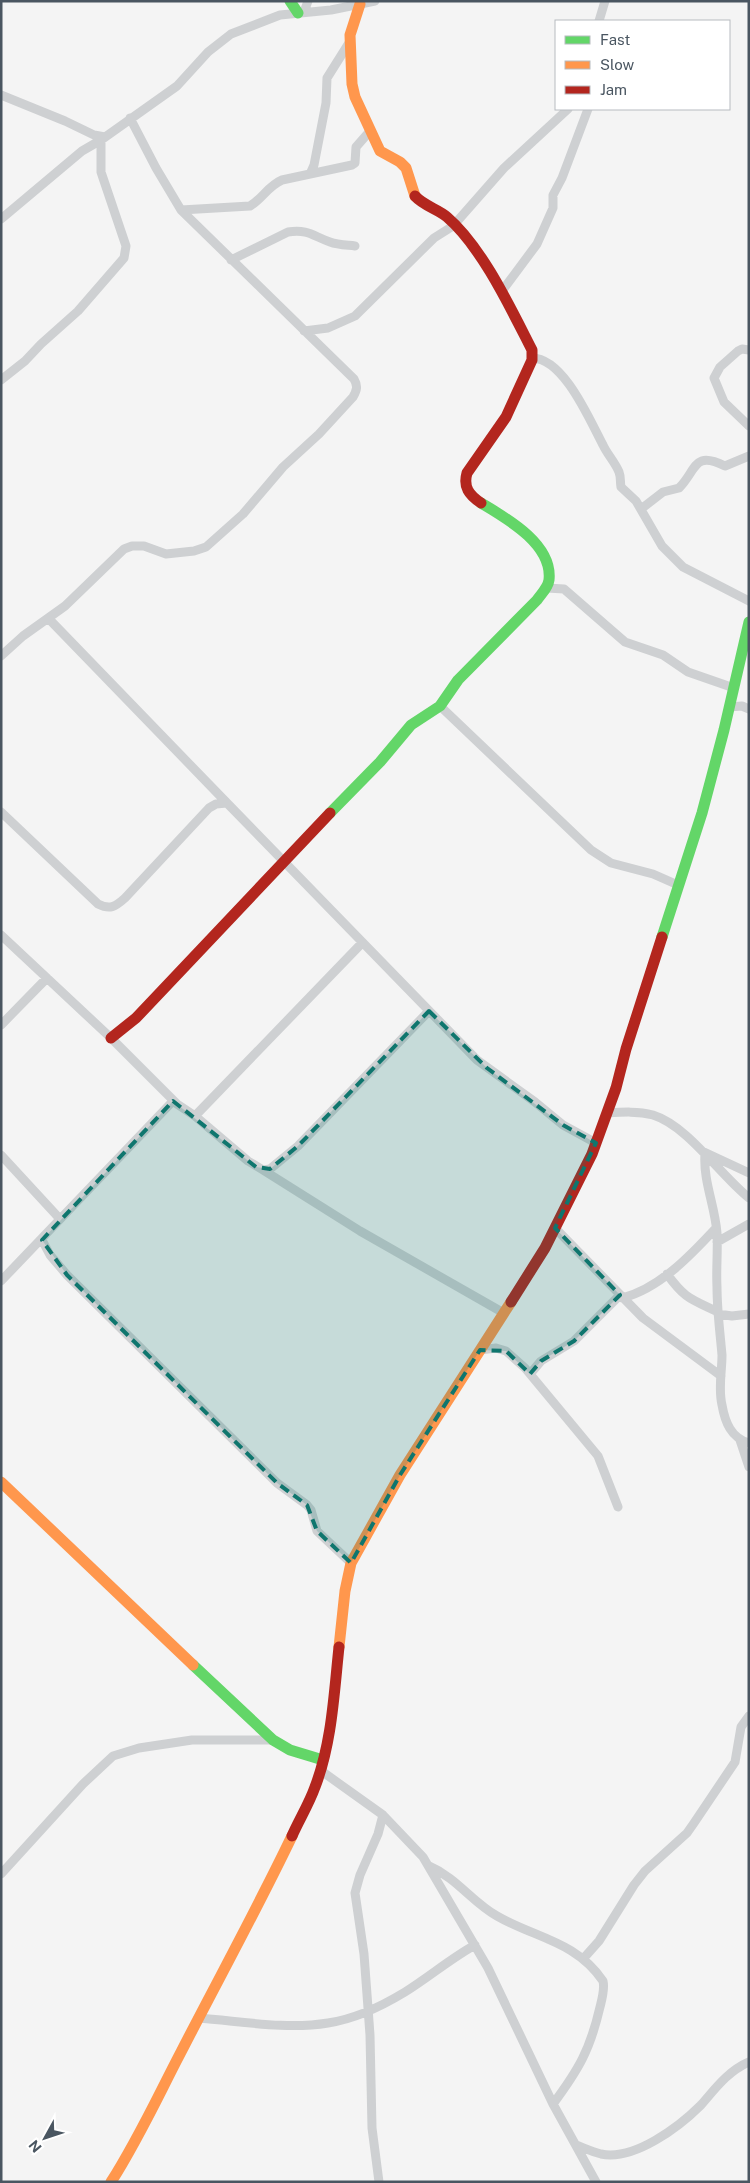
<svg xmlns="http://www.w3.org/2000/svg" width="750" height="2183" font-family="'Public Sans',sans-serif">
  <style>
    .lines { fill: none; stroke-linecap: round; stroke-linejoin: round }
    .street { stroke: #ced0d2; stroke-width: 9 }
    .fast { stroke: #63d668; stroke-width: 11 }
    .slow { stroke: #ff974d; stroke-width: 11 }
    .jam { stroke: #b3261e; stroke-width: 11 }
    .marked { fill: #0f766e; fill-opacity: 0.2; stroke: #0f766e; stroke-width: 4; stroke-dasharray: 10 6; stroke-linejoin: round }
  </style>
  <rect width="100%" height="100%" fill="#f4f4f4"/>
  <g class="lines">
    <path class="street" d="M304,12L308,1
      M599,21L605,1
      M1,95L65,121L94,135L105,137
      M310,174L314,165L326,103L327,78L349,43
      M181,210L250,206C262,199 268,186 282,180L352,165L355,163L356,147L370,131
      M1,219L82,151L101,140L177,86L208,52L231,34L280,15L331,10L375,1
      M231,260L288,232C308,229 313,236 330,242C338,245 347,245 355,246
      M502,291L537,244L553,208V195L562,178L588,109
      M304,331L328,328L355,316L434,238L453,226L504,168L568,109
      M749,350L742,349L738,351L720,367L714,378L724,402L749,426
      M532,358C564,358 590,421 603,445C607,454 615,462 619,472C621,477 620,482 621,487L636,501L662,546L683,567L749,601
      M1,380L25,361L41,344L78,311L124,258L126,246L101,172V140
      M641,509L663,492L679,488C697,470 693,450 725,466L749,456
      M547,588L564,589L625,642L663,655L688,672L734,688
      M48,618L227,803
      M1,656L23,636L65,606L124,549L132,546H144L166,554L194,551L206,547L243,514L283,467L319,434L353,397C357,390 358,386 354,379L181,210L156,168L130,118
      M440,706L591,850L611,863L653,874L678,885
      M729,707L742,706L749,709
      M1,812L98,904C110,910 115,907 125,898L209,808L216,804L227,803L477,1060L535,1102L563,1125L596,1143
      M1,935L111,1038L177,1104L195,1116L248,1161L263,1170L270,1169L298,1146L429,1011
      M1,1025L47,978
      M607,1113C623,1112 638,1111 653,1115C688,1126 720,1175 749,1198
      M195,1116L362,943
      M704,1152L749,1173
      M705,1154C703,1181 715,1206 717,1233C718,1251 716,1269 717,1287C717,1310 720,1332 722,1355C722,1372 718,1388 722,1405C725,1422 731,1438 749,1443
      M1,1155L60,1219
      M263,1170L360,1231L502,1312
      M555,1228L643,1318L721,1376
      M42,1240L50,1255L67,1275L277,1483L307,1505L311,1510L317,1531L351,1563
      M717,1242L749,1224
      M667,1274C685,1299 691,1299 718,1312
      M1,1281L173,1101
      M622,1298C659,1289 691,1255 716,1228
      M718,1314L732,1316L749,1314
      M480,1350L496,1348L506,1351L525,1368L598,1456L618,1507
      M530,1374L541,1361L574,1341L620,1295
      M740,1440L749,1467
      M320,1770L383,1815L423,1857L488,1968L553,2104L596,2182
      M429,1866C457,1878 472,1902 497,1916C535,1938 576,1941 603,1981C605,1989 602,1999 600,2007C590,2050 579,2069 553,2104
      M1,1874L83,1784L113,1756L139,1748L192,1740H273
      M583,1959L599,1941L634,1885L645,1871L687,1833L694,1823L735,1762L741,1727L749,1716
      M198,2018C240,2021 286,2030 328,2023C355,2019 382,2006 405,1992C429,1977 450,1959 475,1945
      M576,2145C584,2148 593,2152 601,2154C634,2161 679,2127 701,2105C715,2089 728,2071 749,2062
      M379,2182L372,2128L370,2035L364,1954L355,1893L360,1875L378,1834L383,1815"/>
    <path class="fast" d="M290,1L298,13
      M330,813L380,762L411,725L440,706L458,680L537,600C541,594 548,588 549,580C553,544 506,518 481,503
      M662,937L702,813L724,730L749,622
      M193,1665L273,1740L290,1750L323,1760"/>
    <path class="slow" d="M360,4L350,35L352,84L355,97L380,151L400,162L406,168L415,196
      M1,1482L193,1665
      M339,1647L345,1591L351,1563L400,1475L511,1302
      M111,2182C138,2140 158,2096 181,2052C218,1980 257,1909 292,1836"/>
    <path class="jam" d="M415,196C424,206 438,209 447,217C482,247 511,309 532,350V360L506,417L467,473C463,487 469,495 481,503
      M111,1038L136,1018L330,813
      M511,1302L545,1248L592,1154L616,1088L626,1049L662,937
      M292,1836C299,1820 309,1804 315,1787C332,1743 334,1693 339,1647"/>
  </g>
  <path class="marked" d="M429,1011L487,1068L563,1125L596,1143L555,1228L620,1295L574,1341L541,1361L530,1374L506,1351L480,1350L400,1475L351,1563L317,1531L307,1505L277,1483L67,1275L42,1240L173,1101L256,1167L270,1169L298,1146Z"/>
  <rect width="750" height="2183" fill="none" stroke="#4a5661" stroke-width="5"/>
  <rect x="555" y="20" width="175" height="90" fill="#ffffff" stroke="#b7bbc0"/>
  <rect x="565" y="36" width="25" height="8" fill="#63d668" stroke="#b7bbc0"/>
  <text x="600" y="45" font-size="15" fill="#4a5661">Fast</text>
  <rect x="565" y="61" width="25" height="8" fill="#ff974d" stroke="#b7bbc0"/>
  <text x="600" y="70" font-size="15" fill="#4a5661">Slow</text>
  <rect x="565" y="86" width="25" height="8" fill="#b3261e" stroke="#b7bbc0"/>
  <text x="600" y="95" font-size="15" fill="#4a5661">Jam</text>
  <g transform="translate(45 2138) rotate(230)" stroke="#ffffff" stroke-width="4" paint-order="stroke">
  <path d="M0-4L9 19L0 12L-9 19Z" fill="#4a5661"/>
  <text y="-8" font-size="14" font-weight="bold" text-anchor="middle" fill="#4a5661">N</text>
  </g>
</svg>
